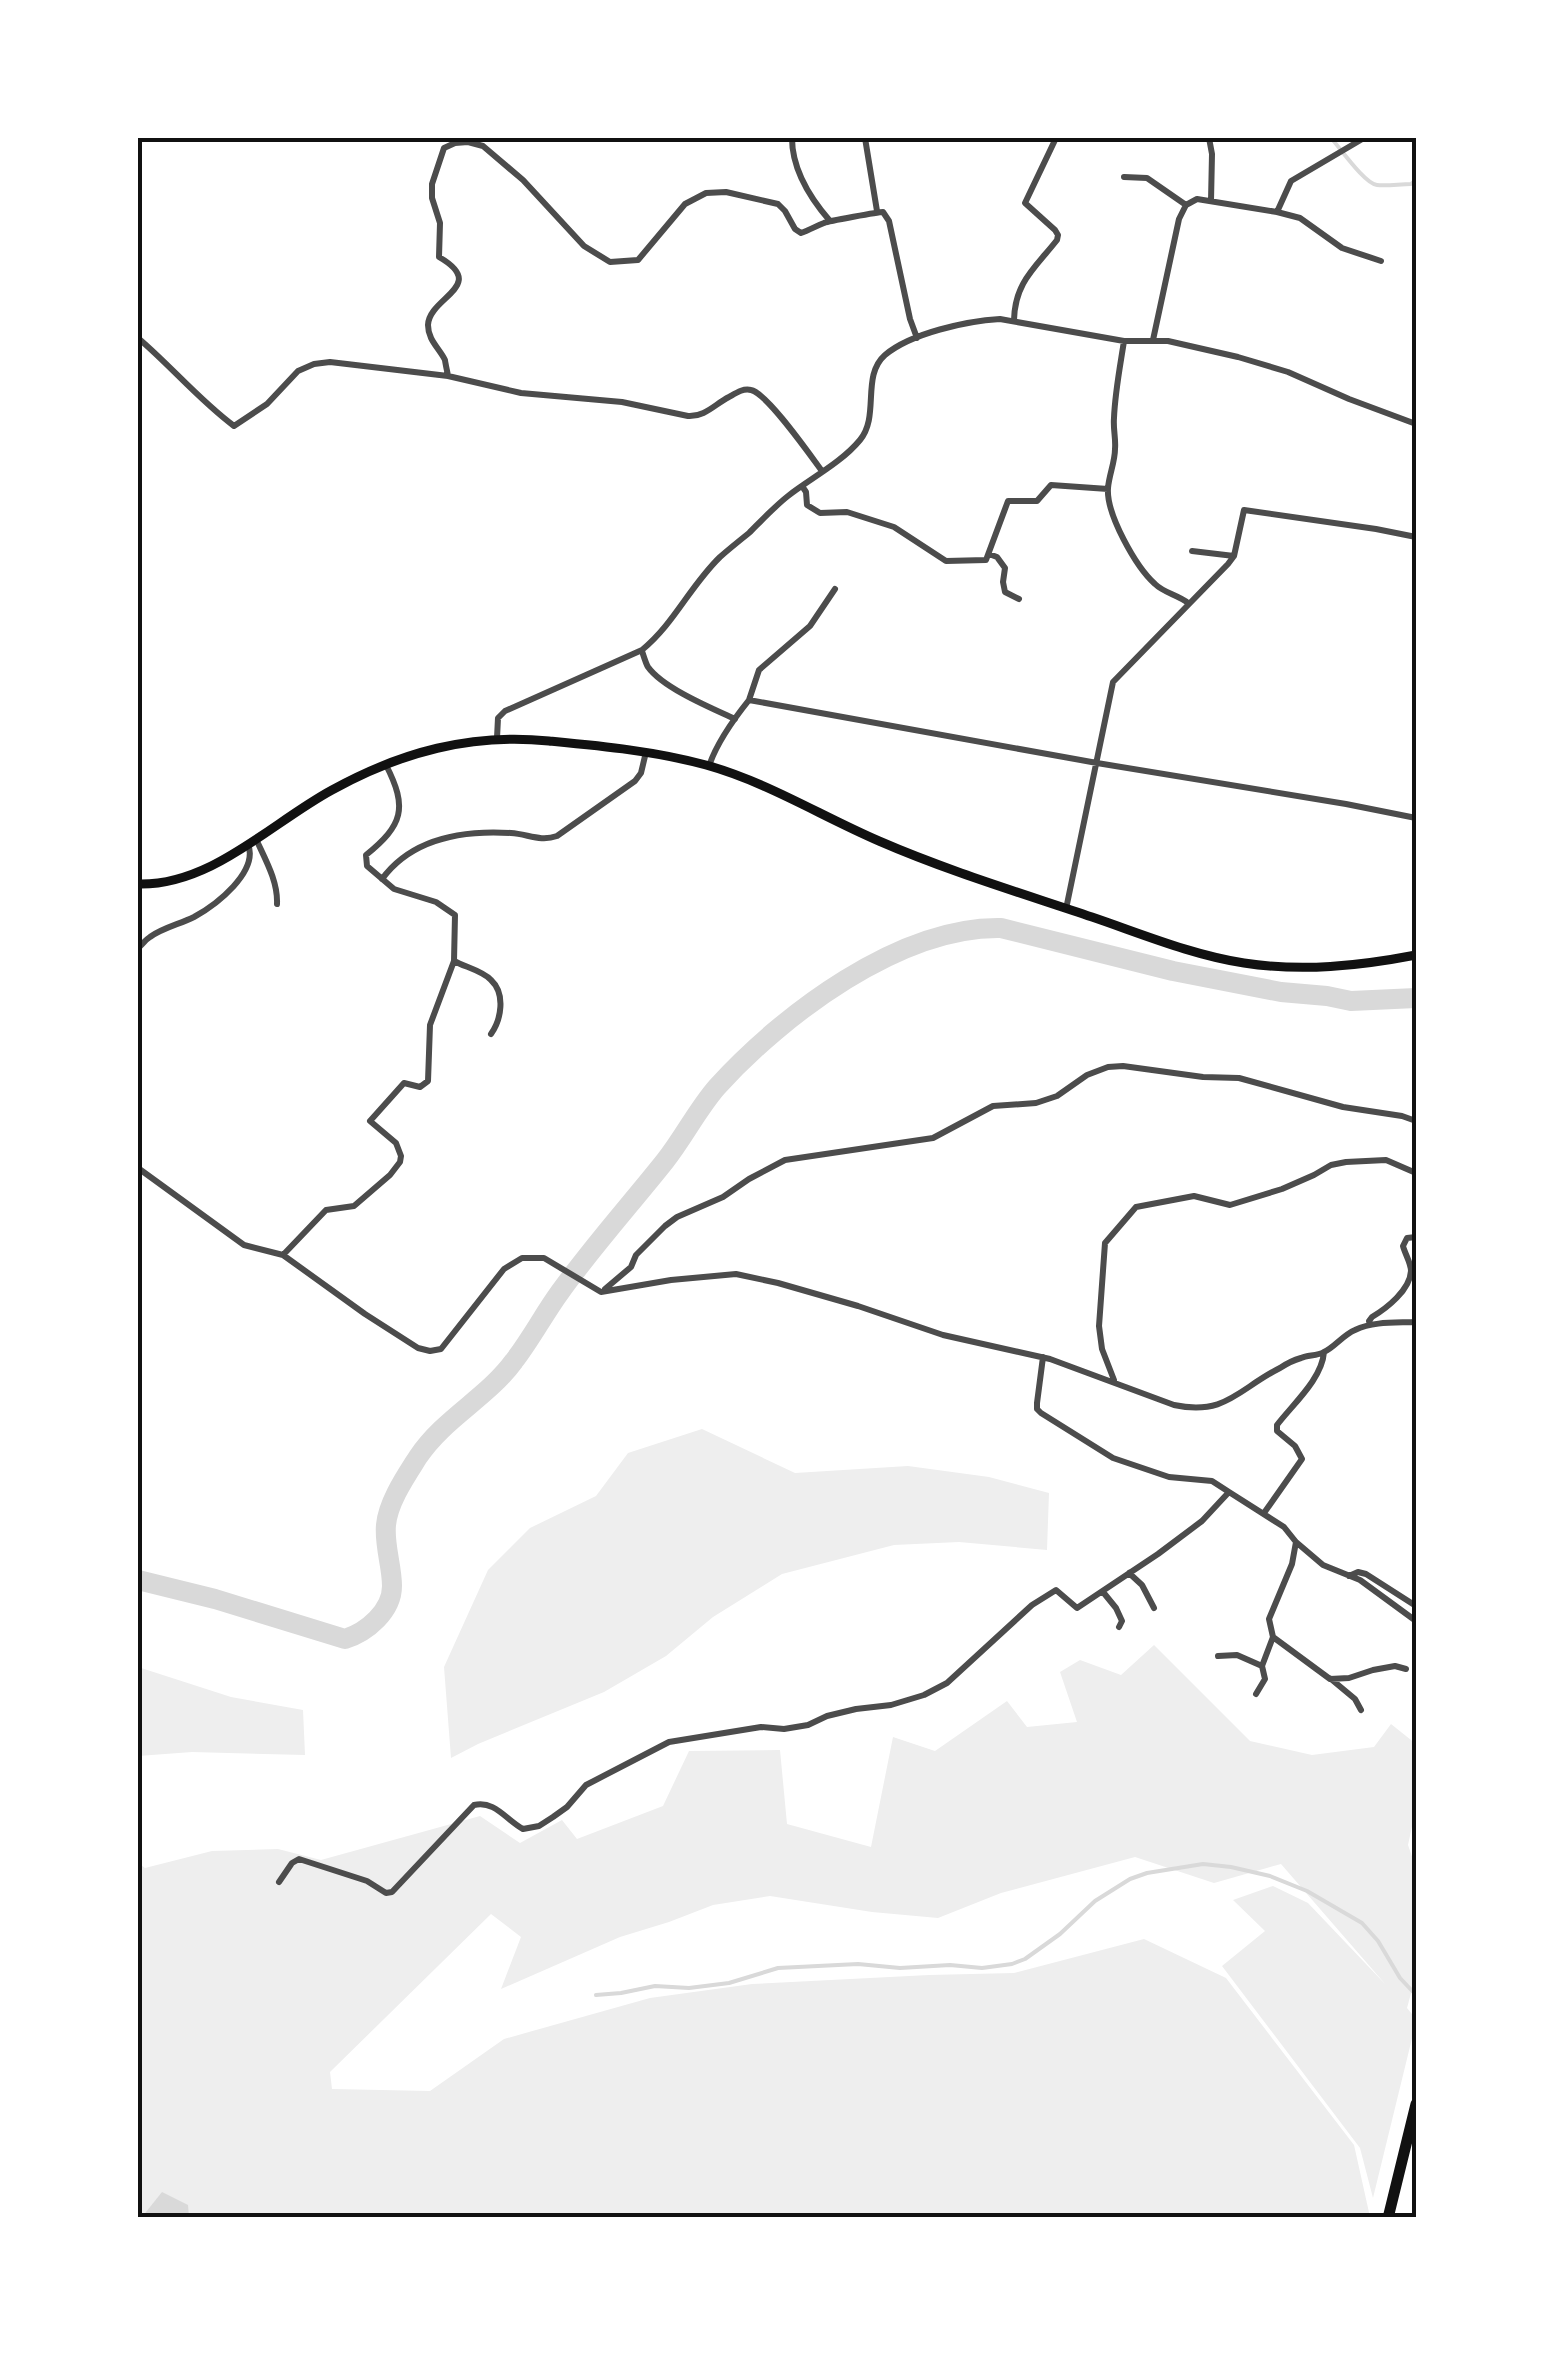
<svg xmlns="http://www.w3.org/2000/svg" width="1554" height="2355" font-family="Poppins,sans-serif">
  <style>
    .green { fill: #eee }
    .water { fill: #d9d9d9 }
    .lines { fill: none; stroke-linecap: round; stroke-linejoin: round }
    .stream { stroke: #d9d9d9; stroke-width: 4 }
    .river { stroke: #d9d9d9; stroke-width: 20 }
    .minor { stroke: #4c4c4c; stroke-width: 6 }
    .secondary { stroke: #111; stroke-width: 9 }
    .trunk { stroke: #111; stroke-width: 11 }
    .neatline { fill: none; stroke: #111; stroke-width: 4 }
  </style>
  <rect width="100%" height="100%" fill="#fff"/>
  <path class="green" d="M702,1429L795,1473L908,1466L989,1477L1049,1493L1047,1550L959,1542L894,1545L782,1574L713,1617L666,1656L604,1692L478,1744L451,1758L444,1667L488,1570L530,1528L596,1496L628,1453Z
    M1154,1645L1250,1741L1312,1755L1374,1747L1391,1724L1416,1744V1808L1408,1845L1416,1868V1975L1407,2008L1416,2019V2022L1373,2198L1360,2148L1222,1966L1265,1931L1233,1900L1273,1886L1308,1903L1386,1985L1281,1864L1214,1883L1135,1857L1001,1893L938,1918L872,1912L770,1896L713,1905L669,1922L620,1937L501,1989L521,1937L491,1914L330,2072L332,2089L430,2091L504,2039L650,1998L752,1984L929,1975L1014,1973L1144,1939L1226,1978L1354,2145L1370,2217H138V1863L145,1868L212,1851L278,1849L321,1860L480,1816L520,1843L562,1820L577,1839L663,1806L689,1751L780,1750L787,1824L871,1847L893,1737L935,1751L1007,1701L1027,1727L1077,1722L1060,1672L1080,1660L1121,1675Z
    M138,1667L231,1697L303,1710L305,1755L192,1752L138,1756Z"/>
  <path class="water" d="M162,2192L188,2205L189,2217H142Z"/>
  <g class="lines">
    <path class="stream" d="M1331,138C1341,149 1365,184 1377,185C1388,186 1400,184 1411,184L1416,180
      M596,1995L621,1993L655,1986L689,1988L729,1983L778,1968L858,1964L900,1968L950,1965L982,1968L1012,1964L1025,1959L1060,1934L1095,1901L1130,1879L1147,1873L1203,1864L1231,1867L1270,1876L1307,1891L1362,1923L1378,1941L1400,1978L1416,1995"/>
    <path class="river" d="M138,1580L215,1599L345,1639C367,1632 392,1611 392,1586C392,1566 384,1545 386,1525C388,1502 406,1476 418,1457C444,1418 487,1398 514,1361C531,1339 544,1314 560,1292C593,1246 630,1205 665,1161C684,1137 697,1110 717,1087C782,1015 900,926 1001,928L1173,971L1281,992L1327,996L1351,1001L1416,998"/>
    <path class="minor" d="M792,138C792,168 810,198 830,221
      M865,138L877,211
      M1209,138L1212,154L1211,201
      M1124,177L1147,178L1186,205
      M1277,212L1300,218L1342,248L1381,261
      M1014,320C1015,282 1035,268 1057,240L1058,235L1055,230L1025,203L1056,138
      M138,338C171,366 199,400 234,426L267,404L298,371L314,364L330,362L448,376L521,393L622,402L688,416C705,417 715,404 729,397C736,393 743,388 751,390C767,393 810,455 822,471
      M1153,340L1179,219L1186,205L1197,199L1277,212L1291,181L1364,138
      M1124,341C1120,367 1115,392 1114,418C1113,429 1116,439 1115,449C1115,462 1109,475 1108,488C1106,514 1136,567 1155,584C1164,593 1178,595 1188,603
      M448,376C448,375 445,362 445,360C439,348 428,340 428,325C429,297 489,286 439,257L440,223L432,198V184L444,148L455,143L468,142L483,146L523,180L584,246L610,262L638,260L685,204L706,193L726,192L778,204L785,211L795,229L801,233C810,230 816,226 824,223C828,221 879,212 883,212L889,221L910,319L917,338
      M802,486L806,492L807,505L820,513L847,512L894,527L946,561L986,560L1008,501H1037L1051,485L1108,489
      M1192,551L1234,556
      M989,554L997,557L1005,568L1003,582L1005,592L1019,599
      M642,651C643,654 646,664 648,667C663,688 711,708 735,719
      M749,700L759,670L810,626L835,589
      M497,738L498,718L505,711L642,650C674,624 690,586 720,557C729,549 739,541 749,533C762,520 774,507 788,496C811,478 841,463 860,440C880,416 861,376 885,355C911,333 967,321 1000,319L1124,341H1168L1238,357L1288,372L1349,399L1416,424
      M709,766C717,742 733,720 749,700L1097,763L1346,804L1416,818
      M256,839C265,859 278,881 277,904
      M382,879C412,838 463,830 511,833C528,834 540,842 557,836L635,781L641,773L646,752
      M1066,909L1113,682L1228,564L1234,556L1244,510L1376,529L1416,537
      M138,948C142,945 145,940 150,937C162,928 180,924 194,917C216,905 259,872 248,844
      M454,961C465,967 483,971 491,980C506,994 501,1020 491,1034
      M138,1168L244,1245L283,1255L365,1314L418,1348L430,1351L441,1349L504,1269L522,1258H544L601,1292L671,1280L736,1274L778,1283L858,1306L943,1335L1050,1359L1174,1405C1226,1416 1238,1389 1280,1368C1286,1364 1294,1360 1301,1358C1308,1355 1317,1356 1324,1352C1335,1347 1343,1335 1355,1330C1374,1321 1396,1323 1416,1322
      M283,1255L326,1210L354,1206L390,1175L400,1162L401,1156L396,1143L370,1121L404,1083L420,1087L428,1081L430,1025L454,961L455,915L436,902L394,889L367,866L366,855C403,825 408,808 386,765
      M605,1289L631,1267L636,1255L665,1226L677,1217L723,1197L749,1179L785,1160L933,1138L993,1106L1036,1103L1057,1096L1087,1075L1108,1067L1123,1066L1203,1077L1239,1078L1343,1107L1402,1116L1416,1121
      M1370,1325L1369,1321L1372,1317C1387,1308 1410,1290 1411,1271C1411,1263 1405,1254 1403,1246L1407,1238L1416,1237
      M1043,1357L1037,1403V1409L1041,1413L1113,1458L1169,1477L1212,1481L1229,1492
      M1114,1380L1102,1349L1099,1326L1105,1243L1136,1207L1194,1196L1230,1205L1282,1189L1314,1175L1331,1165L1346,1162L1386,1160L1416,1173
      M1264,1513L1302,1459L1295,1446L1277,1431V1425C1293,1404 1322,1379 1324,1352
      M1296,1542L1292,1564L1269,1619L1273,1637L1330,1679L1349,1678L1373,1670L1395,1666L1406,1669
      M1129,1573L1142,1585L1154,1608
      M1349,1576L1358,1572L1366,1574L1416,1606
      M1103,1592L1116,1608L1122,1621L1119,1627
      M1218,1656L1237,1655L1262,1666L1273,1637
      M1331,1679L1355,1699L1361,1710
      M1256,1694L1265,1679L1262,1666
      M279,1882L292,1863L299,1859L367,1881L386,1893L392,1892L474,1805C495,1800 506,1820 523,1829L539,1826L553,1817L567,1807L586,1785L669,1742L761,1727L784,1729L808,1725L827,1716L856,1709L891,1705L924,1695L947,1683L1032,1605L1056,1590L1077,1608L1158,1554L1202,1521L1229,1492L1284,1527L1296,1542L1323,1565L1360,1580L1416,1621"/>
    <path class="secondary" d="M138,884C211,886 271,823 332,790C401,752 471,733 549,741C601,746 655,751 706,765C767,782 821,816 879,841C948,871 1021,893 1092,917C1142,934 1192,955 1244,963C1302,972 1359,966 1416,955"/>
    <path class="trunk" d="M1388,2218L1416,2104"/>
  </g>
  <rect width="1554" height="2355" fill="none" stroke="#ffffff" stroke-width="280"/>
  <rect x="140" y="140" width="1274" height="2075" class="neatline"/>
</svg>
